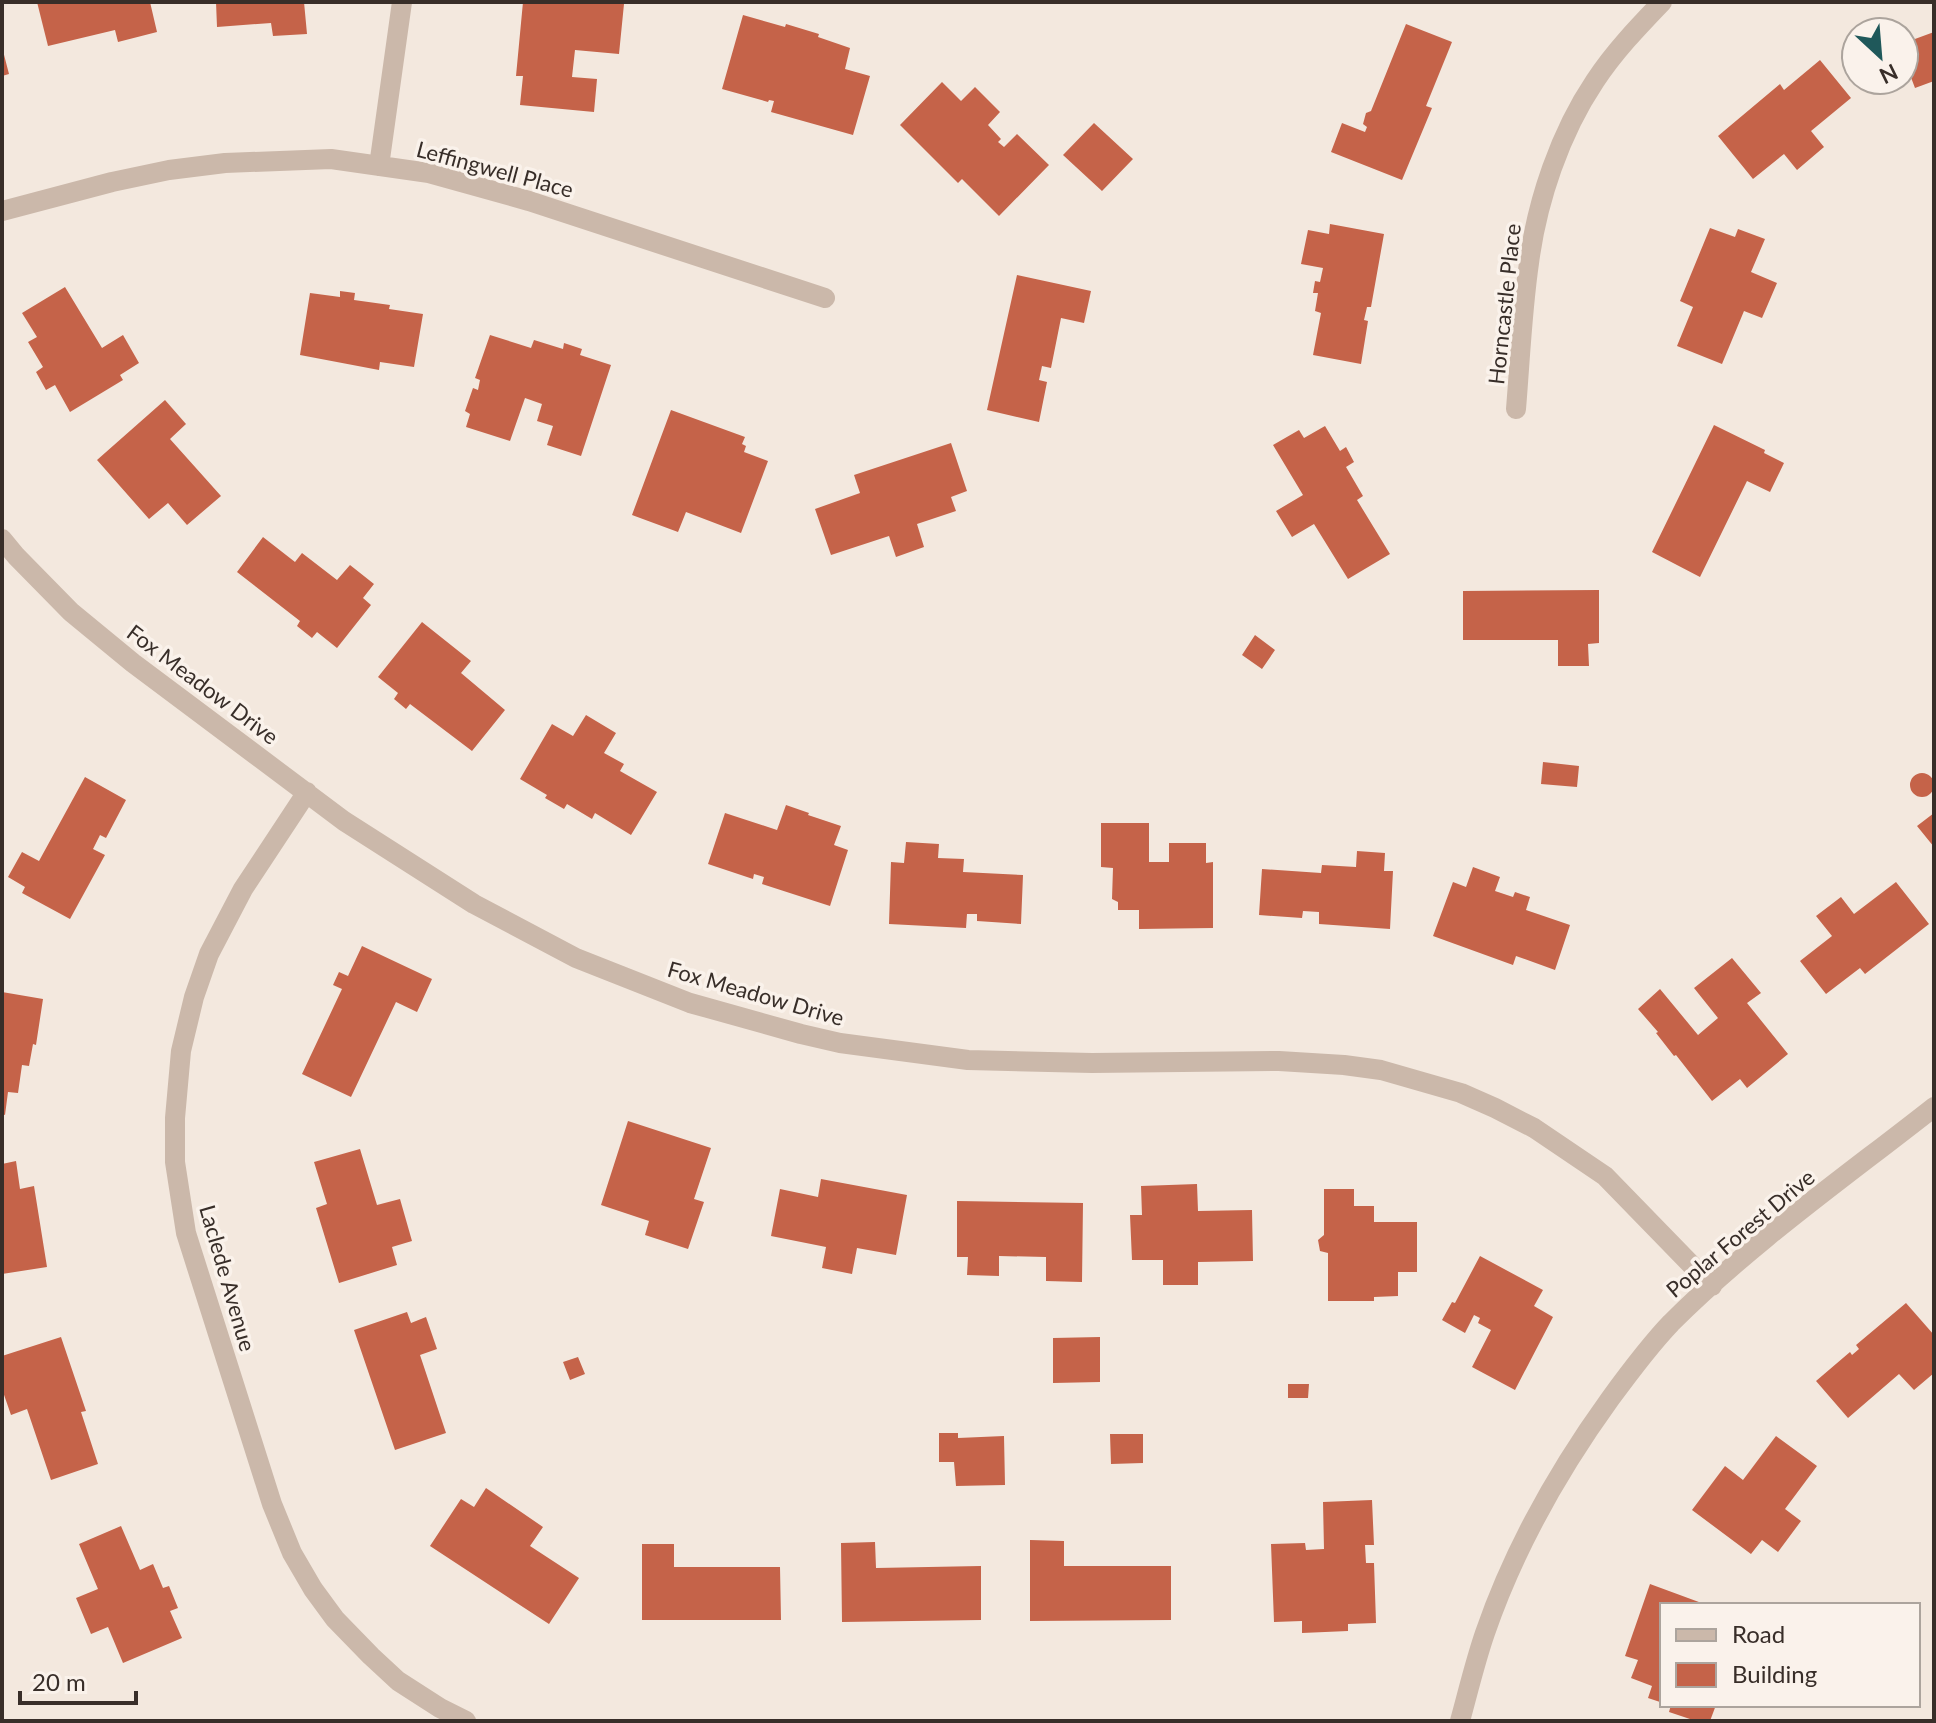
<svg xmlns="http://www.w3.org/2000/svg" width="1936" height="1723" font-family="Lato,sans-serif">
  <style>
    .building { fill: #c56349 }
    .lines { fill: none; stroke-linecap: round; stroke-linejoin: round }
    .street { stroke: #cbb8aa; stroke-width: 20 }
    .labels { text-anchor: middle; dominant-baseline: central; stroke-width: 7; stroke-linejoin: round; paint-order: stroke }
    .street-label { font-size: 22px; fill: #382e29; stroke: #faf2eb }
  </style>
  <rect width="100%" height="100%" fill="#f3e8de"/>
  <path class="building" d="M37,2H150L157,32L118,42L115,30L48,46Z
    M216,2H304L307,34L273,36L271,23L217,27Z
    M523,2H598L624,4L619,54L575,50L572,77L597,79L594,112L520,105L523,76H516Z
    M743,15L785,27L786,24L819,34L818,37L850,48L845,69L870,76L853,135L771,112L774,101L769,100L768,102L722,89Z
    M1406,24L1452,42L1426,106L1432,108L1402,180L1331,152L1342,123L1365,132L1367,127L1363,124L1366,113L1371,111Z
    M1934,32V81L1915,88L1904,59V43Z
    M2,47L9,74L2,76Z
    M1820,60L1851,98L1811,131L1824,147L1797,170L1784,154L1753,179L1718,136L1780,84L1784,90Z
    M942,82L961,101L975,87L1000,112L988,125L1001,139L998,142L1004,147L1017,134L1049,165L999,216L962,179L958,183L900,125Z
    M1094,123L1133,159L1102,191L1063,155Z
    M1330,224L1384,234L1371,307H1367L1364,320L1368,321L1361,364L1313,355L1321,313L1315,311L1318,293H1313L1315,281L1320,282L1323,268L1301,264L1308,230L1329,234Z
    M1710,228L1735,237L1738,229L1765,239L1751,272L1777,283L1762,318L1744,311L1722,364L1677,346L1693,307L1680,301Z
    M1017,275L1091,291L1084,323L1061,318L1051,368L1042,366L1039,380L1047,382L1039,422L987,410Z
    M65,287L102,348L123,335L139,363L120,375L123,380L70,412L55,385L46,390L36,372L43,367L28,342L37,337L22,313Z
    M340,291L355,293L354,300L390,305L389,309L423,314L414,367L380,362L379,370L300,355L310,293L340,297Z
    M490,335L531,348L534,340L563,349L564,343L582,349L580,355L611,365L581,456L547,445L553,426L537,421L542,404L525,398L510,441L466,427L470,414L465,411L473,388L478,390L480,380L475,378Z
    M165,400L186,424L170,439L221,496L187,525L168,503L149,519L97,460Z
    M671,410L745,437L742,444L746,446L744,452L768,461L741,533L686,512L678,532L632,515Z
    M1714,425L1765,450L1764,453L1784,463L1770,492L1747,481L1700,577L1652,552Z
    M1325,426L1340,451L1346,447L1354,462L1346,467L1363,496L1357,500L1390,554L1348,579L1314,524L1292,537L1276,511L1303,495L1273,445L1299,430L1304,438Z
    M951,443L967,491L951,497L956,511L917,524L924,547L896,557L889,536L831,555L815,509L860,493L854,475Z
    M263,537L295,562L302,553L337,580L350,565L374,584L363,598L371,605L337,648L317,632L312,638L297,626L300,621L237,572Z
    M1599,590V643L1588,644L1589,666H1558V640H1463V591Z
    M422,622L471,661L461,673L505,710L472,751L410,704L406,709L394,699L398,693L378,677Z
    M1255,635L1275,650L1262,669L1242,655Z
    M586,715L616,733L604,753L624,764L620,771L657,792L631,835L595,813L592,819L567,804L564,809L545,798L547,795L520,779L552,724L573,736Z
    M1543,762L1579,766L1577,787L1541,784Z
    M1910 785a12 12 0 1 1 24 0a12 12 0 1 1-24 0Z
    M85,777L126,800L106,838L100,835L93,849L105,855L70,919L22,893L25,887L8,877L22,852L39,861Z
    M786,805L809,813L808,815L841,826L834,845L848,850L830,906L762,884L764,877L754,874L753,879L708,864L725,813L777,830Z
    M1934,813V847L1917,826Z
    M1101,823H1149V862H1169V843H1206V863L1213,862V928L1139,929V910H1118V902L1112,899L1113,868L1101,867Z
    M906,842L939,844L938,858L964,859L963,872L1023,875L1021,924L977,921V914H967L966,928L889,924L891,862L904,863Z
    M1357,851L1385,853L1384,871H1393L1390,929L1319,924V912L1303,911L1302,918L1259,915L1262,869L1321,873L1322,865L1356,867Z
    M1473,867L1500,877L1495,891L1513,897L1515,892L1530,897L1526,910L1570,925L1555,970L1516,956L1513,965L1433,936L1453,882L1466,887Z
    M1896,882L1929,924L1865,974L1860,968L1826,994L1800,961L1832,936L1816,916L1841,897L1854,914Z
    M362,946L432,979L417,1012L396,1002L351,1097L302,1074L342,989L333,985L339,972L348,976Z
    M1732,958L1761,993L1747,1003L1788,1054L1747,1088L1740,1079L1712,1101L1676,1055L1674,1056L1656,1033L1658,1032L1638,1009L1660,989L1698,1035L1718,1018L1694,988Z
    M2,992L43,999L36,1045L33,1044L29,1066L22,1065L18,1093L8,1092L5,1115L2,1114Z
    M628,1121L711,1148L694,1199L704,1202L688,1249L645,1235L649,1221L601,1205Z
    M360,1149L377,1205L400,1199L412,1241L392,1247L397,1265L339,1283L316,1208L327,1204L314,1162Z
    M16,1161L20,1189L34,1186L47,1267L2,1274V1164Z
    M821,1179L907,1195L896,1255L857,1248L852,1274L822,1268L826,1247L771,1236L780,1189L818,1197Z
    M1197,1184L1198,1211L1252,1210L1253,1261L1198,1262V1285H1163V1260H1132L1130,1215H1142L1141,1186Z
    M1324,1189H1354V1206H1374V1222H1417V1272H1398V1296L1374,1297V1301H1328V1253L1320,1251L1318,1240L1324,1235Z
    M957,1201L1083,1203L1082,1282L1046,1281V1257L999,1256V1276L967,1275L968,1257H957Z
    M1480,1256L1543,1290L1534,1306L1553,1317L1515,1390L1472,1367L1491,1330L1478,1323L1480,1318L1474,1315L1465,1333L1442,1320L1452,1302L1455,1303Z
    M1906,1303L1934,1335V1373L1914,1390L1899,1374L1848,1418L1816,1381L1850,1352L1852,1355L1859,1349L1856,1345Z
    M407,1312L411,1323L426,1317L437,1349L420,1355L446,1433L395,1450L354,1330Z
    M61,1337L86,1411L81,1412L98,1464L51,1480L27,1409L11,1415L2,1389V1356Z
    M1100,1337V1382L1053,1383V1338Z
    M578,1357L585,1374L570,1380L563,1362Z
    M1288,1384H1309L1308,1398H1288Z
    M939,1433H958V1438L1004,1436L1005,1485L956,1486L954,1462H939Z
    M1110,1434H1143V1463L1111,1464Z
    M1776,1436L1817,1466L1785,1509L1801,1521L1778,1552L1762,1540L1751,1554L1692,1510L1725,1466L1743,1480Z
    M486,1488L543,1527L530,1546L579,1578L549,1624L430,1546L461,1499L474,1507Z
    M1372,1500L1374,1545H1365L1366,1563H1374L1376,1623L1348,1624V1631L1302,1633V1621L1274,1622L1271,1544L1305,1543L1306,1550L1324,1549L1323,1502Z
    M121,1526L140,1570L153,1564L163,1588L169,1586L178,1608L170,1611L182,1638L123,1663L108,1627L91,1634L76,1598L98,1589L79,1544Z
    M1030,1540L1064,1541V1566H1171V1620L1030,1621Z
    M875,1542L876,1568L981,1566V1620L842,1622L841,1543Z
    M642,1544H674V1567H780L781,1620H642Z
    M1650,1584L1707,1605H1662V1696L1660,1702L1648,1698L1652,1686L1631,1678L1638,1660L1625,1656Z
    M1671,1705H1716L1710,1721H1696L1669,1712Z"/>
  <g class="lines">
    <path class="street" d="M379,166L402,2
      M2,211L112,182L169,170L225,163L331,159L429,173L529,201L825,298
      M1516,409C1520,361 1522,311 1529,263C1537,201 1560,133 1595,81C1614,52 1638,27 1662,2
      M2,539L16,556L71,612L133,663L344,821L474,904L576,958L690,1003L801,1034L840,1043L968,1060L1092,1063L1279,1061L1344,1065L1381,1070L1461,1093L1495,1108L1534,1128L1605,1176L1712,1286
      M307,792L243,889L209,954L194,997L181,1051L175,1118V1162L186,1233L272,1504L292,1553L313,1589L335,1619L371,1656L398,1681L440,1708L466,1721
      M1460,1721C1468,1692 1475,1662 1485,1633C1514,1549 1558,1471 1610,1399C1629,1373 1649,1346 1671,1323C1751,1243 1845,1177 1934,1107"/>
  </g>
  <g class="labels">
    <g class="street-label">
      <text transform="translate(495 169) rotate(15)">Leffingwell Place</text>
      <text transform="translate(1504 304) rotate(-84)">Horncastle Place</text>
      <text transform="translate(203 684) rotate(37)">Fox Meadow Drive</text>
      <text transform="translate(756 993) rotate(16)">Fox Meadow Drive</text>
      <text transform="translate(1740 1233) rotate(-40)">Poplar Forest Drive</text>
      <text transform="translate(228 1278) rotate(74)">Laclede Avenue</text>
    </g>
  </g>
  <rect width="1936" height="1723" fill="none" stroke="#382e29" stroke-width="8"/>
  <rect x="1660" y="1603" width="260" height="104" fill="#faf2eb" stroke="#aca49d" stroke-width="2"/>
  <rect x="1676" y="1629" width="40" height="12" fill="#cbb8aa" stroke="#aca49d" stroke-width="2"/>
  <text x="1732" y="1643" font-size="24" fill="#382e29">Road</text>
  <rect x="1676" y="1663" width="40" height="24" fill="#c56349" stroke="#aca49d" stroke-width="2"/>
  <text x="1732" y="1683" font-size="24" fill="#382e29">Building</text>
  <g transform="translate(1880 56) rotate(154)"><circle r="38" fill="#faf2eb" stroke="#aca49d" stroke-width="2"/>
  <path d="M0-6L14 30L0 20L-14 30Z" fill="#1f585a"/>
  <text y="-12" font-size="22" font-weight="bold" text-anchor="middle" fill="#382e29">N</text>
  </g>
  <path d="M20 1691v12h116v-12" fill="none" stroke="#382e29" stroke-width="4"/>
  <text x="32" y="1691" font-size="24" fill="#382e29" stroke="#faf2eb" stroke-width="6" paint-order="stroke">20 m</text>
</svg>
